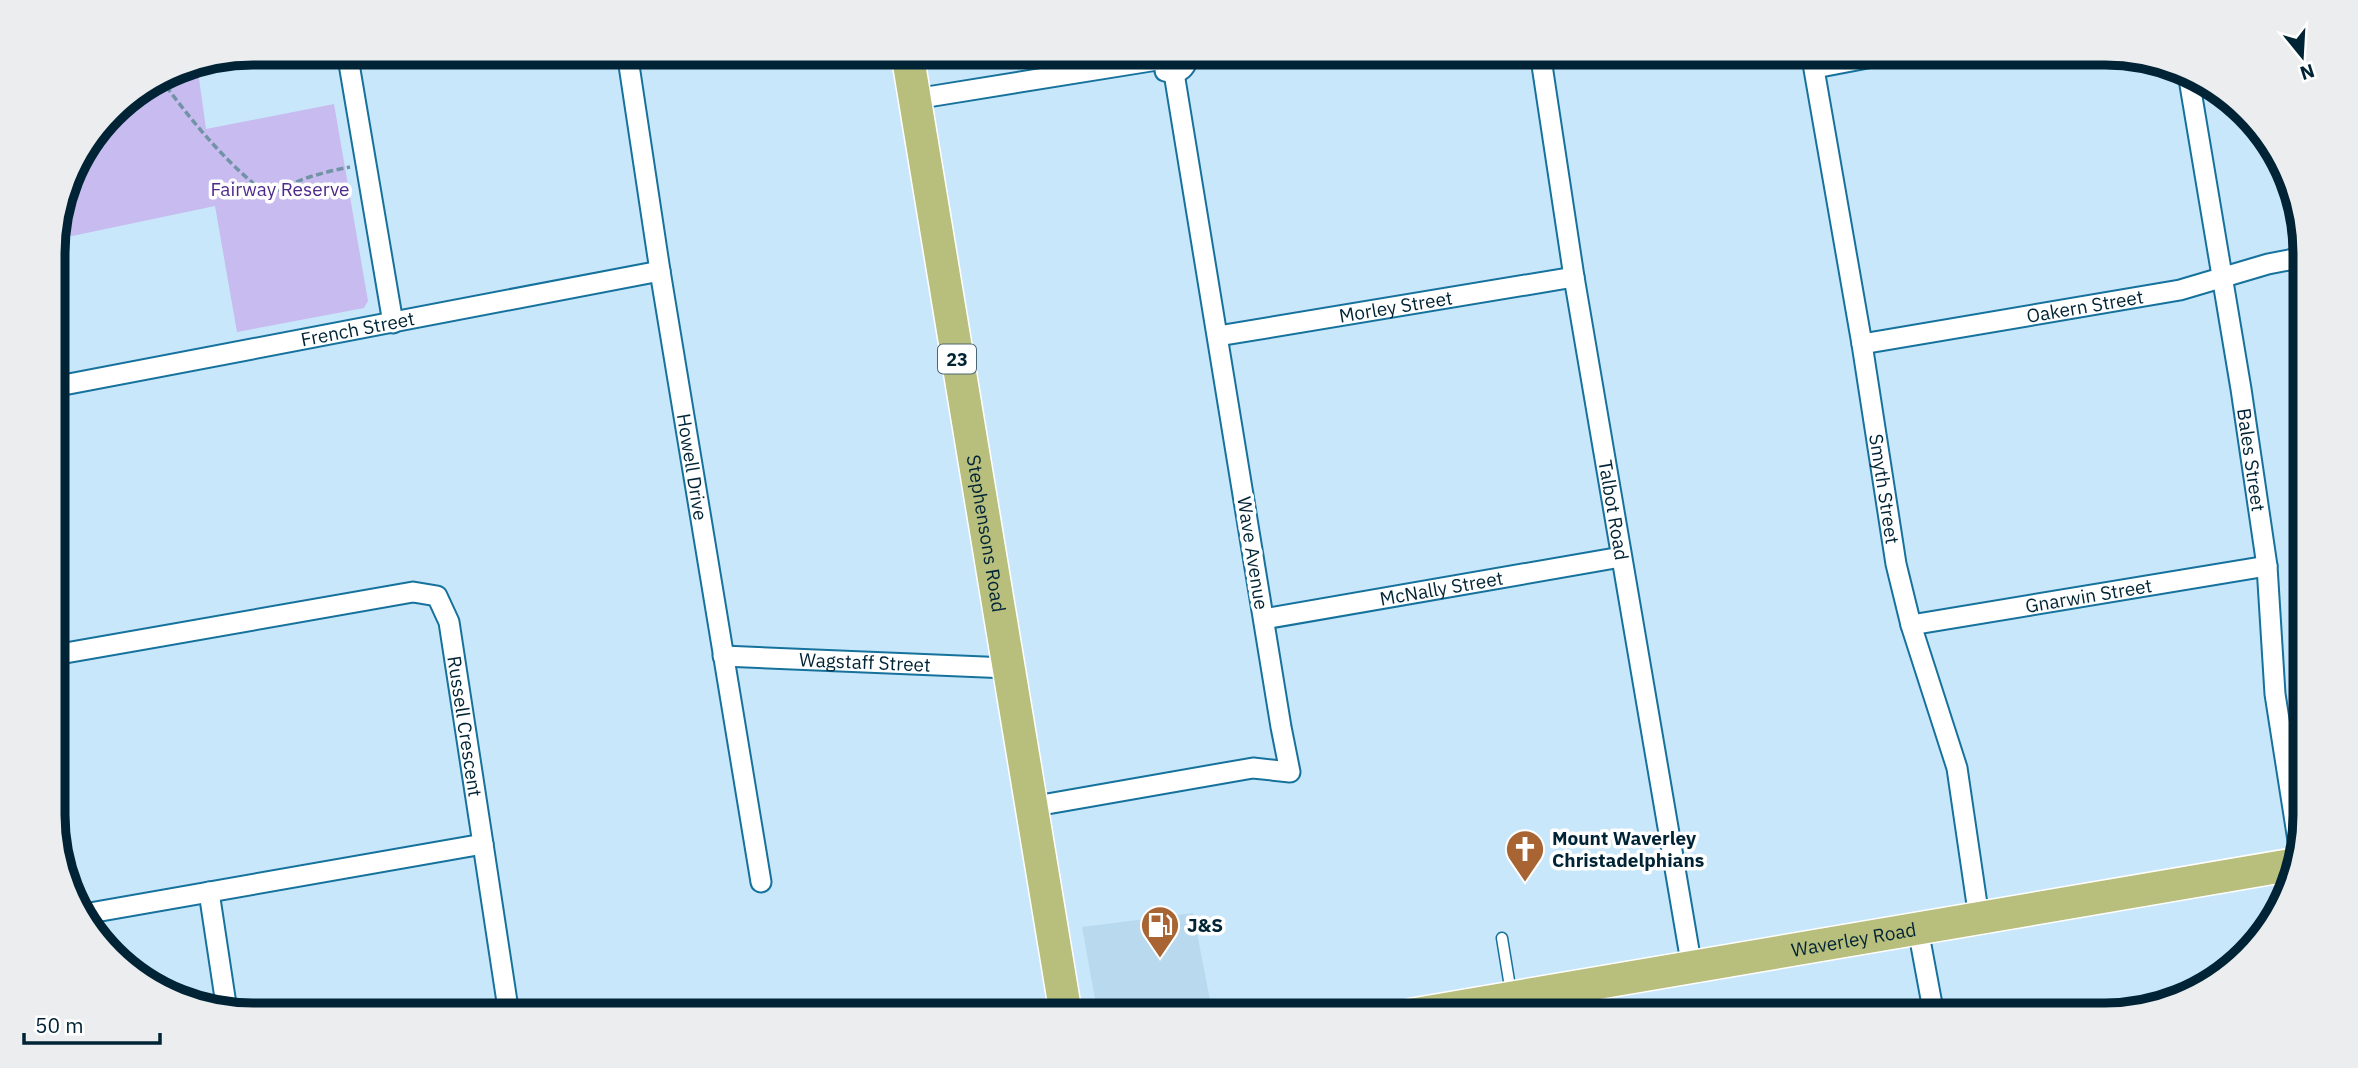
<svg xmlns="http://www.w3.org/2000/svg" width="2358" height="1068" font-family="'IBM Plex Sans',sans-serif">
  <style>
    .built { fill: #b8d9ee }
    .green { fill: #c7bbef }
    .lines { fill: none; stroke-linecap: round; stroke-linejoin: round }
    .service-casing { stroke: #16729c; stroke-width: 13 }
    .minor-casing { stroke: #16729c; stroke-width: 23 }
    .primary-casing { stroke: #fff; stroke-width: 35 }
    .path { stroke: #7293a5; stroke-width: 3.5; stroke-dasharray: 7 3.5; stroke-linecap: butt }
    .service { stroke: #fff; stroke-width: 10 }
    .minor { stroke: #fff; stroke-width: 19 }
    .primary { stroke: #b8bf7d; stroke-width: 32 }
    .labels { text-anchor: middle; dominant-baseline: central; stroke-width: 7; stroke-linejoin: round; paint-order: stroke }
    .shield { fill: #fff; stroke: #4c6672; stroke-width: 2 }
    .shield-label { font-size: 18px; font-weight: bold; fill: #002435 }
    .park-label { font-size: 19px; fill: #4e2a8c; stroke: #fff }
    .street-label { font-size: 19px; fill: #002435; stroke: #fff }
    .poi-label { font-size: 19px; font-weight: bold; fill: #002435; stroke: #fff; text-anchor: start }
    .rim { fill: none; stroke: #002435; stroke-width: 9 }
  </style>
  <rect width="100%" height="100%" fill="#c8e7fa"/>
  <path class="built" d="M1193,913L1213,1015H1098L1082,927Z"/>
  <path class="green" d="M197,64L206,129L334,104L368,301L364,308L237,332L215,206L53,240L73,164L120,102L176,68Z"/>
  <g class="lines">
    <g class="service-casing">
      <path id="service" d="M1502,938L1511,993"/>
    </g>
    <g class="minor-casing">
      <g id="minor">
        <path d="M347,52L393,323"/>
        <path id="s1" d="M627,52L660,271L761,882"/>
        <path id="s2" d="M1540,52L1574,277L1692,968"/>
        <path id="s3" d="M1811,52L1862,344L1896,564L1911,625L1957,768L1979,918"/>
        <path d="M1815,68L1899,52"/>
        <path d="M1165,71C1179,76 1189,67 1187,52"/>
        <path id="s4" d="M2188,73L2241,389L2267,566L2275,694L2299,847"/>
        <path d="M915,99L1157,60"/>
        <path id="s5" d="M1218,336L1574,277"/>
        <path id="s6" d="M1862,344L2180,290L2268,264L2304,257"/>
        <path id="s7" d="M53,387L660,271"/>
        <path id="s8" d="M1264,619L1621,557"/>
        <path id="s9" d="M1911,625L2267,566"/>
        <path id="s10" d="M54,655L413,592L437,596L449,622L483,844L84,914"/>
        <path id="s11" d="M723,656L1008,668"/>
        <path d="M1030,807L1253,768L1290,772L1281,727L1174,73"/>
        <path d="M483,844L509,1015"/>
        <path d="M209,892L227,1011"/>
        <path d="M1918,929L1934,1015"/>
      </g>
    </g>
    <g class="primary-casing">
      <g id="primary">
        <path id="s12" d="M907,52L1066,1015"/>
        <path id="s13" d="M1410,1015L2296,864"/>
      </g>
    </g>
    <path class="path" d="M160,78C190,119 224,161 264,192C283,191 285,187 301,180C317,174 334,170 350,167"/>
    <use href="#service" class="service"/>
    <use href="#minor" class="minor"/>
    <use href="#primary" class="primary"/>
  </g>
  <defs>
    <g id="church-pin" transform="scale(2.0125)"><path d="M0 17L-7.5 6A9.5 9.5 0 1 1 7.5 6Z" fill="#a86533" stroke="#fff"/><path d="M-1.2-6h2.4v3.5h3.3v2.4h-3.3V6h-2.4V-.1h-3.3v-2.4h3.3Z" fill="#fff"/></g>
    <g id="fuel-pin" transform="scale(2.0125)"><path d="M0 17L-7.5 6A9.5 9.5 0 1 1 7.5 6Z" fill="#a86533" stroke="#fff"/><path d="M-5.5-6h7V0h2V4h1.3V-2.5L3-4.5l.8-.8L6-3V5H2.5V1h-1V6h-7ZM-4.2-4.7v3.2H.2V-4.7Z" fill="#fff"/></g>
  </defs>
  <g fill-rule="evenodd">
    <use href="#church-pin" x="1525" y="849"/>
    <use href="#fuel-pin" x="1160" y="925"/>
  </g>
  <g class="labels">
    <rect class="shield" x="938" y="344.5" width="38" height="29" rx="5"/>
    <g class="shield-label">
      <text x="957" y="359">23</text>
    </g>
    <g class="park-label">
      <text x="280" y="189">Fairway Reserve</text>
    </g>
    <g class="street-label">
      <text stroke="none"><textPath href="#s6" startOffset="226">Oakern Street</textPath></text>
      <text stroke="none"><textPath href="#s5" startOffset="180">Morley Street</textPath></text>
      <text stroke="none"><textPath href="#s7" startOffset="310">French Street</textPath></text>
      <text stroke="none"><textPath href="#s4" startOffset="392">Bales Street</textPath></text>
      <text stroke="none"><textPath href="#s1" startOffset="420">Howell Drive</textPath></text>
      <text stroke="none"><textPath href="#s3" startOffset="443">Smyth Street</textPath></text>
      <text stroke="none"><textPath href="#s2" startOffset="464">Talbot Road</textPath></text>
      <text stroke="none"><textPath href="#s12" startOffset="488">Stephensons Road</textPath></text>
      <text transform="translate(1253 553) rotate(81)">Wave Avenue</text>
      <text stroke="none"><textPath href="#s8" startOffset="180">McNally Street</textPath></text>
      <text stroke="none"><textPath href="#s9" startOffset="180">Gnarwin Street</textPath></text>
      <text stroke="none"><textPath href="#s11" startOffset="142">Wagstaff Street</textPath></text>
      <text stroke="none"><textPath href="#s10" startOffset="523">Russell Crescent</textPath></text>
      <text stroke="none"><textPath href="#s13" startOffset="450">Waverley Road</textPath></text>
    </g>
    <g class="poi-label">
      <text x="1552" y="838">Mount Waverley<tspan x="1552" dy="22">Christadelphians</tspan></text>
      <text x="1187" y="925">J&amp;S</text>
    </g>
  </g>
  <path d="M0 0H2358V1068H0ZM253 65H2105A188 188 0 0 1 2293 253V815A188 188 0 0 1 2105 1003H253A188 188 0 0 1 65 815V253A188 188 0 0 1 253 65Z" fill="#ebedef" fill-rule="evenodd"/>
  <path class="rim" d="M253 65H2105A188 188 0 0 1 2293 253V815A188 188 0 0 1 2105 1003H253A188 188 0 0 1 65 815V253A188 188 0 0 1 253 65Z"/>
  <g transform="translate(2302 56) rotate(162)" stroke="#ffffff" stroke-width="5" paint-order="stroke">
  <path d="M0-5L12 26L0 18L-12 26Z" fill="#002435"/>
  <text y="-10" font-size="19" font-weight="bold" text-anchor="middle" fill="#002435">N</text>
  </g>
  <path d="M24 1033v10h136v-10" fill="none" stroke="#002435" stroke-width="3.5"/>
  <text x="35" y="1033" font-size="21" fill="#002435" stroke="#ffffff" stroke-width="5" paint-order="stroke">50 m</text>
</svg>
